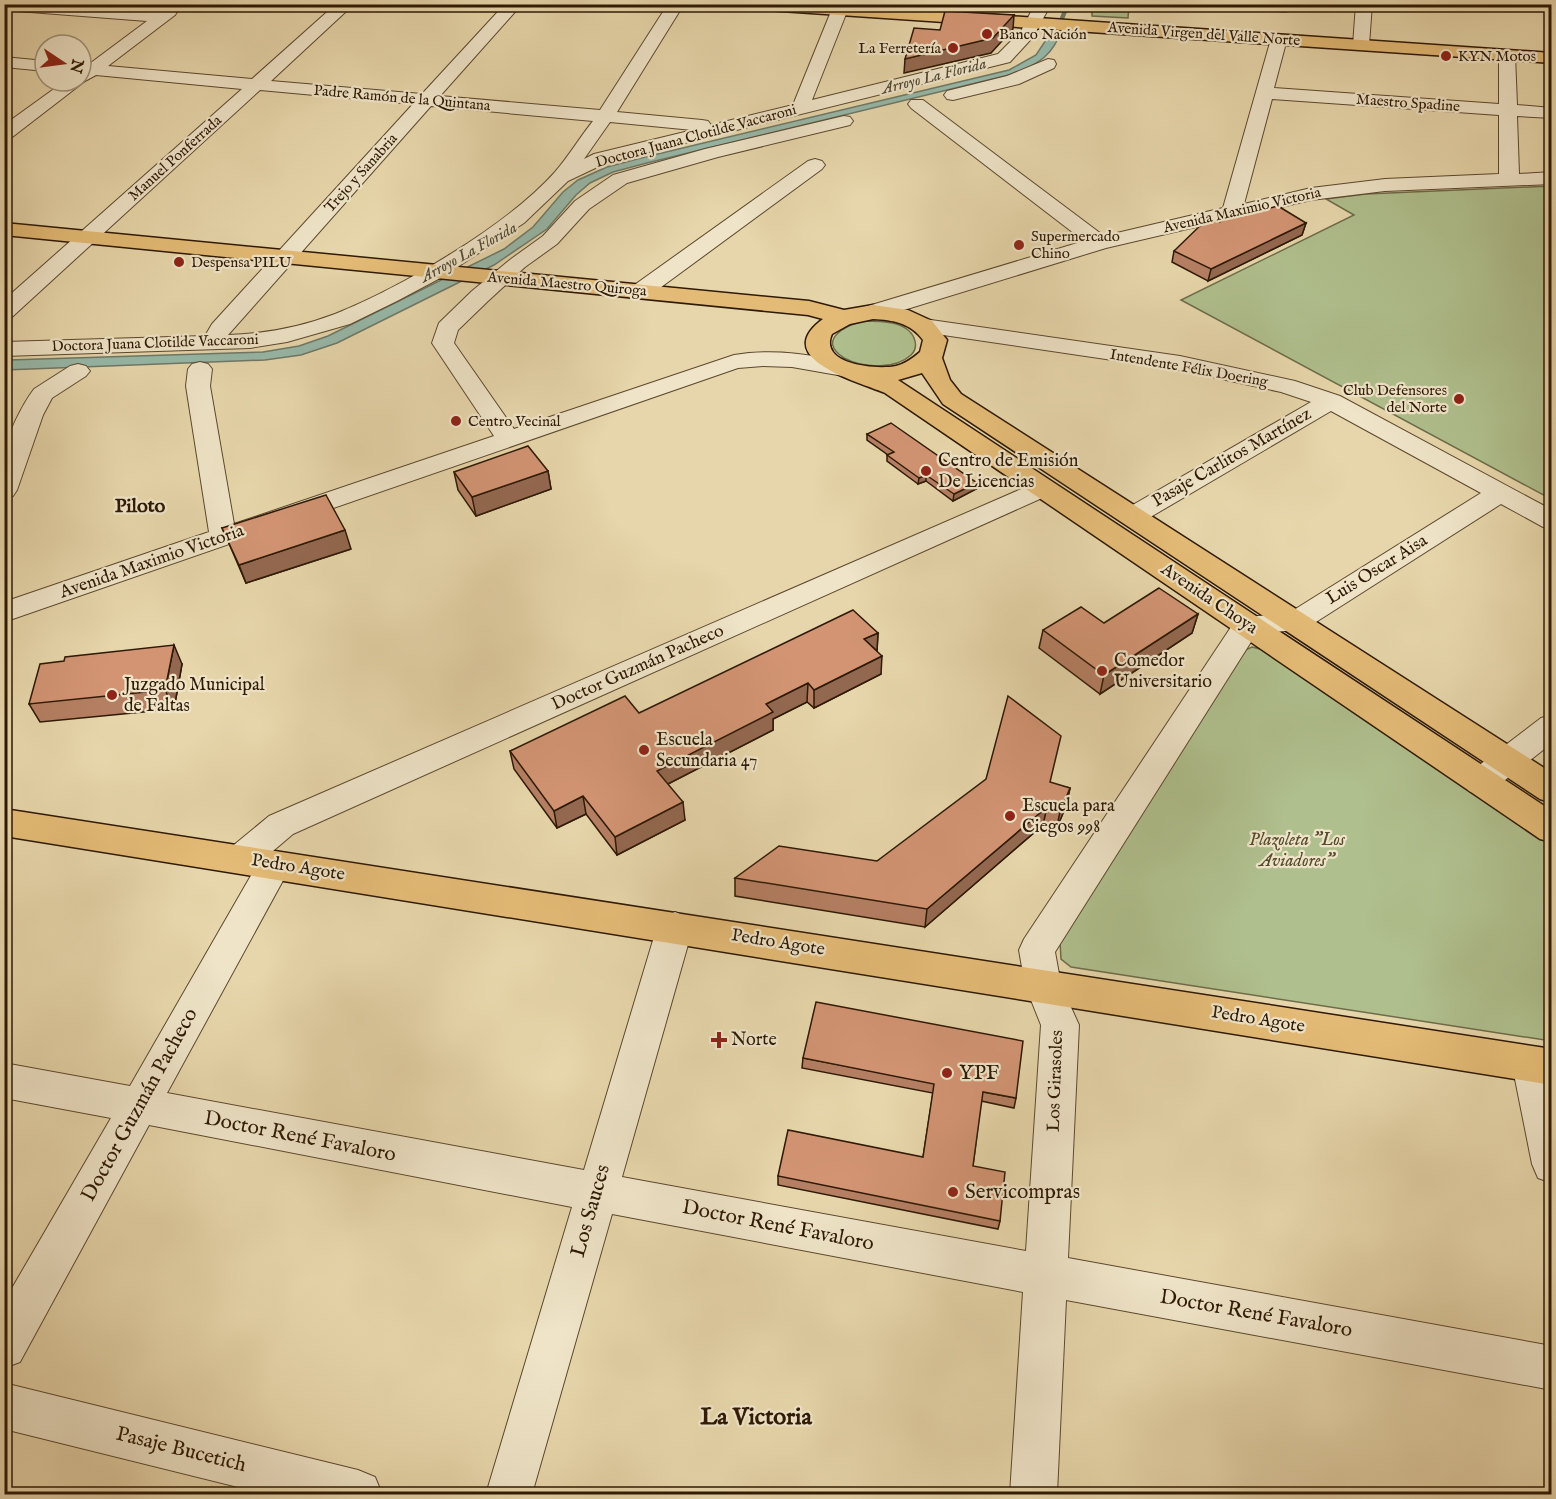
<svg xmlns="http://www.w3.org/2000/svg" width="1556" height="1499" font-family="'IM FELL English',serif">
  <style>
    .green { fill: #afbf8d; stroke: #6e6c49; stroke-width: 1.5 }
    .water { fill: #97b9aa; stroke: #6d7968; stroke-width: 1.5 }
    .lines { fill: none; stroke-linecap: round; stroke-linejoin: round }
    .stream { stroke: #6d7968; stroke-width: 4.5 }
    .minor-casing { stroke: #5c482e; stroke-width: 2 }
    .major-casing { stroke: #2e1905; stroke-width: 3 }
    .minor { fill: #efe4c8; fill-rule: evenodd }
    .major { fill: #e4bb76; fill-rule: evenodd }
    .wall { fill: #b57f63; stroke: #2e1905; stroke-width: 1.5 }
    .shaded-wall { fill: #936850; stroke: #2e1905; stroke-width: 1.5 }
    .building { fill: #d29473; stroke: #2e1905; stroke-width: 1.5 }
    .poi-dot { fill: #8f2418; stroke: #efe4c8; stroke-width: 2 }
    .labels { text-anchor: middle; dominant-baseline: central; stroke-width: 4.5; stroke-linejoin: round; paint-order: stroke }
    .far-poi-label { font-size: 15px; fill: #2e1905; stroke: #efe4c8; text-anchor: start }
    .far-street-label { font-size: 15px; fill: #2e1905; stroke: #efe4c8 }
    .far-water-label { font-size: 16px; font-style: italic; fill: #4e4937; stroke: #efe4c8 }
    .street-label { font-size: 18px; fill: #2e1905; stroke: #efe4c8 }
    .poi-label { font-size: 18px; fill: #2e1905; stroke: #efe4c8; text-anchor: start }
    .park-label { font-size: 18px; font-style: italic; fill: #554b2e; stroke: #efe4c8 }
    .neighbourhood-label { font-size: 20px; font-weight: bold; fill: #2e1905; stroke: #efe4c8 }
    .near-poi-label { font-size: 21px; fill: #2e1905; stroke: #efe4c8; text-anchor: start }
    .near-street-label { font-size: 21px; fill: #2e1905; stroke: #efe4c8 }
    .near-neighbourhood-label { font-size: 24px; font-weight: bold; fill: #2e1905; stroke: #efe4c8 }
  </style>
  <rect width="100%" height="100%" fill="#e7d6ab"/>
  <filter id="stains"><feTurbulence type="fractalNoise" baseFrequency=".00333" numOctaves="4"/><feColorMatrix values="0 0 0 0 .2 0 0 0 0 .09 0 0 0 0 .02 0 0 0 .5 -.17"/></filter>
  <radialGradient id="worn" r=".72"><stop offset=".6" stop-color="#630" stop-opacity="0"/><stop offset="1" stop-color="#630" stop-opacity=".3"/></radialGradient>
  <path class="green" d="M1286,4V12L1183,5V4Z
    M1092,5H1129L1128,18L1092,16Z
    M1551,186V499L1181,300L1354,215L1326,199L1366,194Z
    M864,321C880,321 907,321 914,338C917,345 916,350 911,355C895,370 862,368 844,358C816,340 846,325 864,321Z
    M1252,647L1268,651L1551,843V1041L1071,967L1061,959L1060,941L1243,651Z"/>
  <path class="water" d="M1052,31H1061C1053,55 1039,63 1017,73L647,163L613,172L590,183L576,195L547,229L494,265L337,343L301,355L265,360L5,370L4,360H9L263,352L299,346L328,336L504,249L533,227L563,192L578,180L607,167L641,158L1009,70L1036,55Z"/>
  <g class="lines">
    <path class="stream" d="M1058,28L1068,4"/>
    <g class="minor-casing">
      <path id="minor" d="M4,4H60L159,12L169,7L175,9L177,12L175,15L108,66L252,79L336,4H354L271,81L422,94L505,4H522L440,96L600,110L668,4H684L617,112L702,120L708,121L711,125L793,105L834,4H850L812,100L998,54L1021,31L1035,4H1051L1033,37L1010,62L608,162L568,181L524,223L444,276L397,301L350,324L287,342L250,348L4,356V342L205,336L212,324L413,104L260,90L12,317L4,319V300L242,89L96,75L85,81L11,138L4,139V125L65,81H81V64L88,65L147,21L4,10ZM431,106L593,121C580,137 569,156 555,172C507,226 402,287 335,314C301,327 264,334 228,335ZM610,122L693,130L594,154L584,159Z
        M1356,4H1372L1369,45L1361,50L1353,45Z
        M1279,34L1287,39L1274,88L1499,104V55L1501,51H1513L1515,55L1517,105L1552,108V118L1517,116L1519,174L1552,172V184L1385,191L1311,200L1106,248L881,317L873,319L865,317L862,312L865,307L1084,241L911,108L908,104L911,100H923L1104,236L1223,208L1271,39ZM1272,99L1499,115V174L1385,179L1311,188L1244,204Z
        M4,57L45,61V71L4,67Z
        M1048,59L1054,60L1056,64L1054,68L1019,84L953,100L947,99L944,95L947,91L1007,76Z
        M844,116L850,117L853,121L850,125L718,157L627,183L589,209L557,244L525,267L488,301L458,330L454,343L514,429L734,355C776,348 816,355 857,365L861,370L857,375L849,377L792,367L763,366L738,368L4,622V602L209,532L186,386L188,369L192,364L200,362L208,364L212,369L210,386L234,524L494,436L432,343L439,323L472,291L511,259L543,236L575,201L613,175L705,149Z
        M815,159L822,161L825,165L822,169L649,296L641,298L633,296L630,291L633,286L808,161Z
        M924,319L1180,356L1295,381L1340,396L1552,510V529L1543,527L1501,504L1305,629L1256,634L1055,952L1061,985L1079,1025L1068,1258L1552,1346V1390L1066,1300L1057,1494H1010L1023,1292L612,1214L532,1494H486L572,1207L149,1125L20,1362L4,1368V1302L111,1118L4,1098V1063L130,1086L257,865L241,872L229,869L224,859L229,849L269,816L1042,480L1051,482L1055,488L1051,494L293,834L273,851L287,854L292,864L167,1093L584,1170L657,927L663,917L675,912L687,917L693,927L622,1177L1026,1251L1041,1025L1025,985L1019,950L1024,939L1237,618L1289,613L1481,493L1331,411L1142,522L1133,524L1124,522L1120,516L1124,510L1311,402L1281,392L1180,370L916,331L913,326L916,321Z
        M78,364L86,366L90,371L86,376L52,398L43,415L17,490L13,496L4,498C4,484 3,468 4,455C7,435 22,405 34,389L70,366Z
        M1552,715V743L1491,791L1480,794L1469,791L1464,782L1469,773L1541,718Z
        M1531,1047L1544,1052L1552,1070V1183L1538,1178L1532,1164L1512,1064L1518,1052Z
        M4,1383L358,1470L375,1477L382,1494H266L4,1429Z"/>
    </g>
    <g class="major-casing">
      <path id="major" d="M742,4H831L1552,53V63L750,9Z
        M4,223L809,301L844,310L873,305L908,310L932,321L947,340L942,358L950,380L961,394L1552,773V803L1540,799L943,404L922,373L898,380L1552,811V842L1540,839L885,393C860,382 768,359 823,319L808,315L4,235ZM873,319C893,320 911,323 923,340L920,352C913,358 905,364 896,366C877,370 818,365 832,334L850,324Z
        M4,809L1552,1049V1085L4,836Z"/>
    </g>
    <use href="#minor" class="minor"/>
    <use href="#major" class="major"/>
  </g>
  <path class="wall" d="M1241,215L1306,223L1302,235L1208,281L1172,262L1174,251L1220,222Z
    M867,434L976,489L953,501L926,481L918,484L887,461V455H888L867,440Z
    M548,471L551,489L476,516L458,490L454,472Z
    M222,528L351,549L246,583L230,546Z
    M1198,614L1192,633L1100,694L1039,648L1043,630L1104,623Z
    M878,633L877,651L881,674L814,708L807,702L773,719V730L668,784L685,820L617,855L586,814L557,828L514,769L510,751L639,713Z
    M182,664L174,709L40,722L29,704Z
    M1050,783L1070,788L1066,806L1056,830L1043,825L925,927L735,896V878L877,861Z
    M803,1058L1016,1098L1014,1108L981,1101L973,1166L1000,1221L998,1229L778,1185V1176L923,1157L933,1093L802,1068Z"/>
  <path class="shaded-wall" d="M1014,15L1013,29L991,53L904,73L905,59Z
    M1306,223L1302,235L1208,281L1211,269Z
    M548,471L551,489L476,516L472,497Z
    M926,475V481L918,484L919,478Z
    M977,483L976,489L953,501L954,494Z
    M345,530L351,549L246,583L239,565Z
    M1198,614L1192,633L1100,694L1104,675Z
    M878,633L877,651L864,639Z
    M174,645L182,664L174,709L165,690Z
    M882,656L881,674L814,708V690Z
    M808,683L807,702L773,719V730L658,789L657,771L766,704Z
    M1070,788L1066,806L1056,830L1060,812Z
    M583,796L586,814L557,828L554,811Z
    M683,802L685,820L617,855L615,837Z
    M1047,807L1043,825L925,927L927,909Z"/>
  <path class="building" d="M945,11L1014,15L993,38L905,59L914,28L940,30Z
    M1278,206L1306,223L1211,269L1174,251L1208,218L1220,222L1230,212L1241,215Z
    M891,423L977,483L954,494L926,475L919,478L887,455L894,452L867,434Z
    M528,446L548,471L472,497L454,472Z
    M326,495L345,530L239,565L222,528Z
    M1159,588L1198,614L1104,675L1043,630L1081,607L1104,623Z
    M853,610L878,633L864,639L882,656L814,690L808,683L766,704L773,712L657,771L683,802L615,837L583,796L554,811L510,751L625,696L639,713Z
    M174,645L165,690L29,704L40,664L64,661L65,657Z
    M1008,696L1061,736L1050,782L1070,788L1060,812L1047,807L927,909L735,878L779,846L877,861L986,779Z
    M816,1002L1023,1041L1016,1098L983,1092L973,1166L1005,1172L1000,1221L778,1176L788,1130L923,1157L934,1084L803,1058Z"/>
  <g class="poi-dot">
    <circle cx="987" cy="34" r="6"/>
    <circle cx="953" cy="48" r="6"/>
    <circle cx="1446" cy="56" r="6"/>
    <circle cx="1019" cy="245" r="6"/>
    <circle cx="179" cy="262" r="6"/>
    <circle cx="1459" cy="399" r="6"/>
    <circle cx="456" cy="421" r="6"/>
    <circle cx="926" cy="471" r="6"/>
    <circle cx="1102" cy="671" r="6"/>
    <circle cx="112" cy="695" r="6"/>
    <circle cx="644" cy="750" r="6"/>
    <circle cx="1010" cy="816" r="6"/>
    <path d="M716 1031h6v6h6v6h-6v6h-6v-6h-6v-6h6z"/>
    <circle cx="947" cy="1073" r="6"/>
    <circle cx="953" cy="1192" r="6"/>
  </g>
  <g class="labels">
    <g class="far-poi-label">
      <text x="999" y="34">Banco Nación</text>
      <text x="941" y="48" text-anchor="end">La Ferretería</text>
      <text x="1458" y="56">KYN Motos</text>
      <text x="1031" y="236">Supermercado<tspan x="1031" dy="17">Chino</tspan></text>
      <text x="191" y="262">Despensa PILU</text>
      <text x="1447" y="390" text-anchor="end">Club Defensores<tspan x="1447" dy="17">del Norte</tspan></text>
      <text x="468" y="421">Centro Vecinal</text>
    </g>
    <g class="far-street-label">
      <text transform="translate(1204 34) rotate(4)">Avenida Virgen del Valle Norte</text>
      <text transform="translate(402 98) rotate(5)">Padre Ramón de la Quintana</text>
      <text transform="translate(1408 103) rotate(4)">Maestro Spadine</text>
      <text transform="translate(696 136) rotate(-15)">Doctora Juana Clotilde Vaccaroni</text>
      <text transform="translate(175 158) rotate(-42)">Manuel Ponferrada</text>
      <text transform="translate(361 173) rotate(-48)">Trejo y Sanabria</text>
      <text transform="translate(1242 210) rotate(-13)">Avenida Maximio Victoria</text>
      <text transform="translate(567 284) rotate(5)">Avenida Maestro Quiroga</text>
      <text transform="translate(155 343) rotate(-2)">Doctora Juana Clotilde Vaccaroni</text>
      <text transform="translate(1189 368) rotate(10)">Intendente Félix Doering</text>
    </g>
    <g class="far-water-label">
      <text transform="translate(934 77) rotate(-14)">Arroyo La Florida</text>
      <text transform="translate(469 253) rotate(-29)">Arroyo La Florida</text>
    </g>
    <g class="street-label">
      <text transform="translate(1232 458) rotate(-30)">Pasaje Carlitos Martínez</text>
      <text transform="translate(152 562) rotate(-19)">Avenida Maximio Victoria</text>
      <text transform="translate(1377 570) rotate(-32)">Luis Oscar Aisa</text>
      <text transform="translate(1209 599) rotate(34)">Avenida Choya</text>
      <text transform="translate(638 668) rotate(-24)">Doctor Guzmán Pacheco</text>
      <text transform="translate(298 868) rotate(9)">Pedro Agote</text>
      <text transform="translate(778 943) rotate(9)">Pedro Agote</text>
      <text transform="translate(1258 1020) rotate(9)">Pedro Agote</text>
      <text transform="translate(1056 1081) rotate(-88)">Los Girasoles</text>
    </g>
    <g class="poi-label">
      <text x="938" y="461">Centro de Emisión<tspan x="938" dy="21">De Licencias</tspan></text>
      <text x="1114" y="661">Comedor<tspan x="1114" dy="21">Universitario</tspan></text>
      <text x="124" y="685">Juzgado Municipal<tspan x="124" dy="21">de Faltas</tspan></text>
      <text x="656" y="740">Escuela<tspan x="656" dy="21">Secundaria 47</tspan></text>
      <text x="1022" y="806">Escuela para<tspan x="1022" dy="21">Ciegos 998</tspan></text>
      <text x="731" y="1040">Norte</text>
    </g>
    <g class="park-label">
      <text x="1297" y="840">Plazoleta "Los<tspan x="1297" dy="21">Aviadores"</tspan></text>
    </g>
    <g class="neighbourhood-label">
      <text x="140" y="506">Piloto</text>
    </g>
    <g class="near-poi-label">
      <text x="959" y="1073">YPF</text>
      <text x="965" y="1192">Servicompras</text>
    </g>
    <g class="near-street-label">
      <text transform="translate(140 1105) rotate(-61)">Doctor Guzmán Pacheco</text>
      <text transform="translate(300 1137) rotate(11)">Doctor René Favaloro</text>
      <text transform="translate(591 1211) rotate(-74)">Los Sauces</text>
      <text transform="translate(778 1226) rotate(11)">Doctor René Favaloro</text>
      <text transform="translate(1256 1314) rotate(10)">Doctor René Favaloro</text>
      <text transform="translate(181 1450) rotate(14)">Pasaje Bucetich</text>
    </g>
    <g class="near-neighbourhood-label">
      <text x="756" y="1417">La Victoria</text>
    </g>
  </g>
  <rect width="1556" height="1499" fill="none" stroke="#e7d6ab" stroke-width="24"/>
  <rect x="6" y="6" width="1544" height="1487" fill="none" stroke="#2e1905" stroke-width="3"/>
  <rect x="12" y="12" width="1532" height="1475" fill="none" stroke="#2e1905" stroke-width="1.5"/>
  <g transform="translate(63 63) rotate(103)"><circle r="28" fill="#efe4c8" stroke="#a2937a" stroke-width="1.5"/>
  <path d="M0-4.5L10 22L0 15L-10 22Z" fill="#8f2418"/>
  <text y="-9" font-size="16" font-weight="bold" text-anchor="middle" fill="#2e1905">N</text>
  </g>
  <rect width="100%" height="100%" filter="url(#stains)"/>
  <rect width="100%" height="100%" fill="url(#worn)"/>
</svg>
